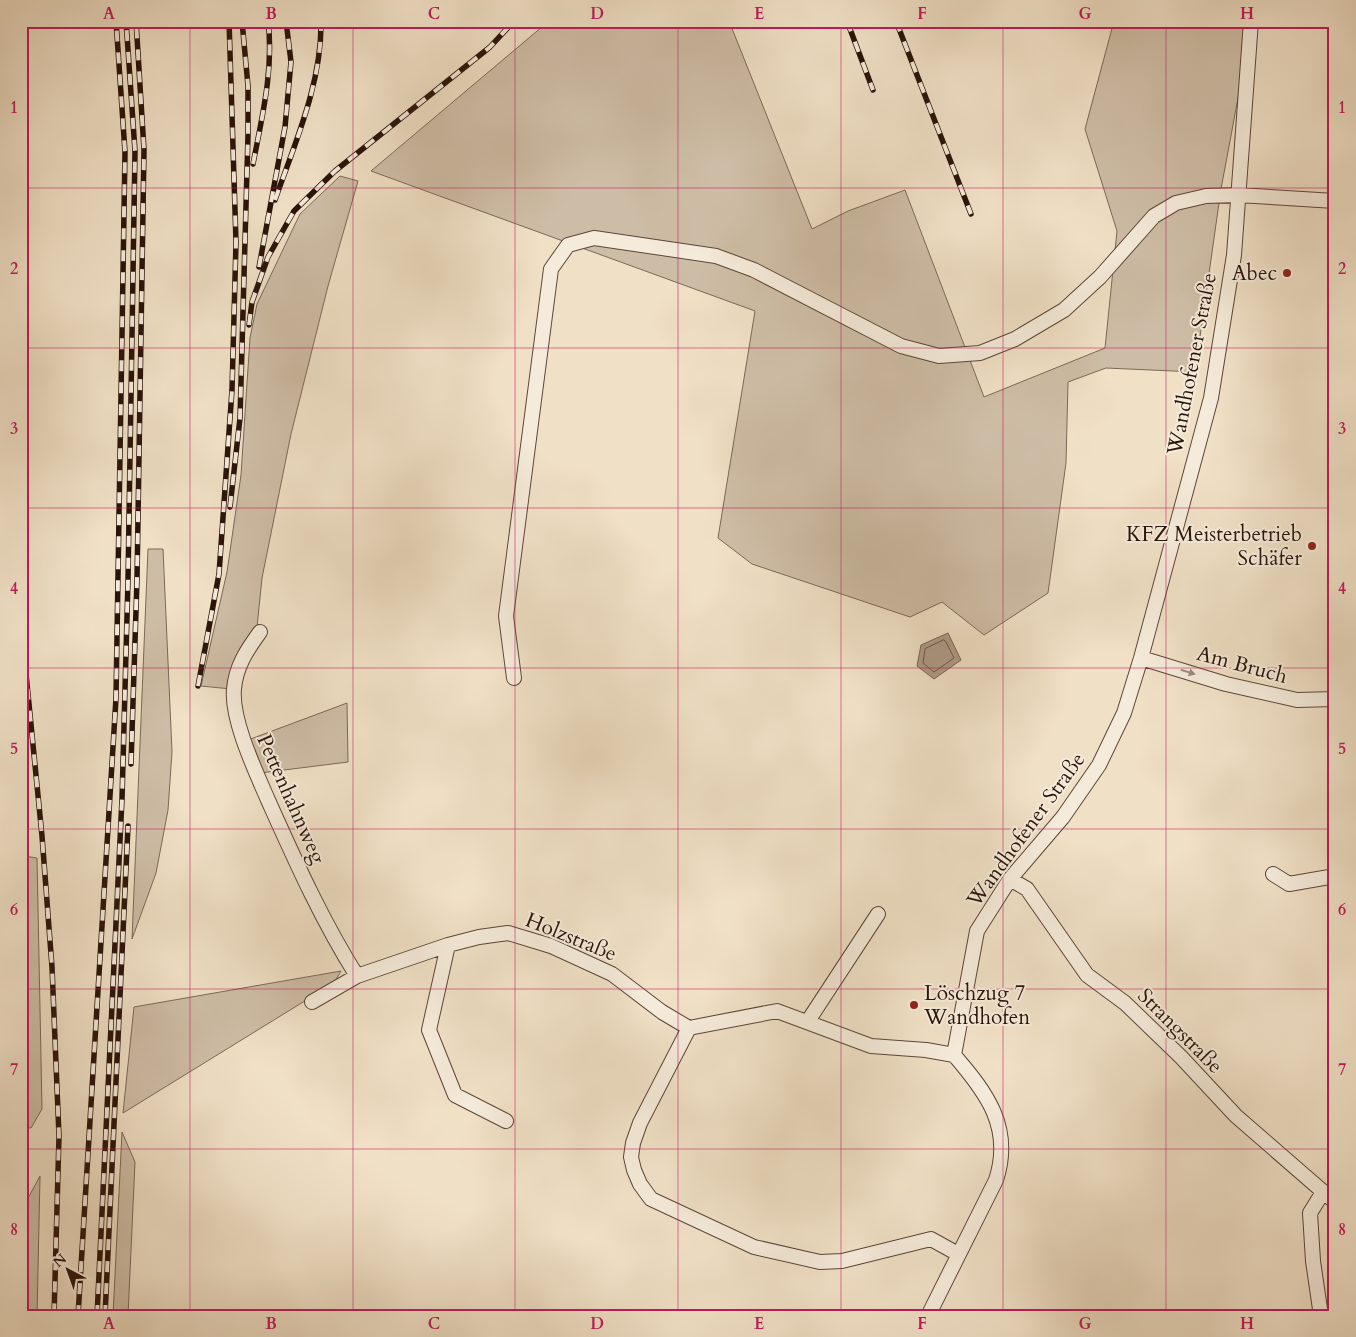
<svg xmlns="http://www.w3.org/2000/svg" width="1356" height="1337" font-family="Cardo,serif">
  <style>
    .green { fill: #cebda6; stroke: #7c6858 }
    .water { fill: #ad9a86; stroke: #796454 }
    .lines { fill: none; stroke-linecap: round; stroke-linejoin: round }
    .shore { stroke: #6c5648; stroke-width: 1 }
    .minor-casing { stroke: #5c4638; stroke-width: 16 }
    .minor { stroke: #f5ebda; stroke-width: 14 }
    .rail-casing { stroke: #2a1309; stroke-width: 5.5 }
    .rail { stroke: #f5ebda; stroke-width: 4; stroke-dasharray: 11; stroke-linecap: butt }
    .oneway { fill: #9a8a7c }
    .grid { fill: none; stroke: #c2185b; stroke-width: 1; stroke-opacity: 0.55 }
    .poi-dot { fill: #8f2418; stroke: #f5ebda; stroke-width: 2 }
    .labels { text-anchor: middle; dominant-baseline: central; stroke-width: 4; stroke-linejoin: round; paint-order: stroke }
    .poi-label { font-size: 21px; fill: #2a1309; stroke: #f5ebda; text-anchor: end }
    .street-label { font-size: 21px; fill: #2a1309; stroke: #f5ebda }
    .neatline { fill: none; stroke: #c2185b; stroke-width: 2 }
    .grid-label { font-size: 16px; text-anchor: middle; font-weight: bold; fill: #c2185b }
  </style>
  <rect width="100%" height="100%" fill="#f0e0c6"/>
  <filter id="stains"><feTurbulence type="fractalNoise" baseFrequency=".004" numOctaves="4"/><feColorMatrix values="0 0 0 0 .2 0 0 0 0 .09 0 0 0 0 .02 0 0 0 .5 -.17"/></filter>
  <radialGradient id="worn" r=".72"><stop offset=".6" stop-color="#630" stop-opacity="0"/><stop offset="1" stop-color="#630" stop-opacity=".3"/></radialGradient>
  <path class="green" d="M549,21H729L812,229L848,211L905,190L984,397L1105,348L1117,231L1085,129L1114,21H1249L1247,50L1221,189L1195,372L1106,368L1068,382L1066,463L1048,593L984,635L942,602L910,617L752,564L718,538L755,311L371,171Z
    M340,176L358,181L328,286L291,434L262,578L257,627L231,689L201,686L227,572L241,475L250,338L257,304L300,214Z
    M148,549H163L172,752L168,810L156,873L132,939Z
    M347,703L348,762L260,773L248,740Z
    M24,856L37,858L42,1109L31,1128L21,1127V874Z
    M341,971L334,983L123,1113L134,1007Z
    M122,1132L135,1162L128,1316H113Z
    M40,1176L37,1316H21V1216L27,1200Z"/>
  <path class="water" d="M948,633L961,660L934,679L917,666L921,645Z"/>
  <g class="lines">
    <path class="shore" d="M944,640L946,642L954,658L934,672L923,663L925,649Z"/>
    <g class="minor-casing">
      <path id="minor" d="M260,632C247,650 236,666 234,689C231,720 256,772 268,800C295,860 322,921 357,976
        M1141,658L1226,684L1297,700L1335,699
        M514,678L506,616L551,269L568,245L594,238L716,256L754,270L901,346L939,356L980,353L1015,339L1064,310L1100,277L1154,216L1176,203L1206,196L1238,195L1335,201
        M1273,874L1289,884L1335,876
        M1010,879L1027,889L1087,975L1125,1003L1181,1057L1236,1116L1335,1202
        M448,945L429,1030L455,1095L506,1121
        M312,1002L357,976L448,945L479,937L508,933L551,946L612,974L662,1012L689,1028L777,1011L871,1046L926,1050L954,1055
        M808,1021L878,914
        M689,1028L640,1123L633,1143L631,1157L634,1170L640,1184L651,1199L754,1247L820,1262L842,1261L931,1239L958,1254
        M928,1316L996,1180C1013,1128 987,1093 954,1055L977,931L1010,879L1063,817L1099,765L1124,713L1141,658L1211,398L1234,255L1251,21
        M1321,1316L1313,1261L1310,1213L1323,1192"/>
    </g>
    <use href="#minor" class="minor"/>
    <g class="rail-casing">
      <path id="rail" d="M847,21L873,90
        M896,21L971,214
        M253,164C262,117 274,69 268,21
        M275,200C295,143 322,83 321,21
        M259,267L285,127L291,62L286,21
        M249,325L252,302L268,257L294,211L335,171L490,47L514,21
        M230,507L240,418L248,135V86L242,21
        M21,623L42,836L52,967L59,1136L54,1316
        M198,686L219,574L232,390L236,242L229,21
        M131,764L137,580L144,150L136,21
        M78,1316L116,698L125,152L116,21
        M97,1316L122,799L128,580L135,151L126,21
        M105,1316L128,826"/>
    </g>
    <use href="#rail" class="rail"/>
  </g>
  <defs><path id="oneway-solid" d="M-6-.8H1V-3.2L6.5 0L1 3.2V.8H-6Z" transform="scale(1.25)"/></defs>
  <use class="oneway" href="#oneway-solid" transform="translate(1188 672) rotate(17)"/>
  <path class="grid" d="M190,21V1316M353,21V1316M515,21V1316M678,21V1316M841,21V1316M1003,21V1316M1166,21V1316M21,188H1335M21,348H1335M21,508H1335M21,668H1335M21,829H1335M21,989H1335M21,1149H1335"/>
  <g class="poi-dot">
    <circle cx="1287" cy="273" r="5"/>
    <circle cx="1312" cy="546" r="5"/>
    <circle cx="914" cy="1005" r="5"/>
  </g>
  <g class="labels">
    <g class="poi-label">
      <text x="1277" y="273">Abec</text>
      <text x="1302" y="534">KFZ Meisterbetrieb<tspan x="1302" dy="24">Schäfer</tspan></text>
      <text x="924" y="993" text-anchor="start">Löschzug 7<tspan x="924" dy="24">Wandhofen</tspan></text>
    </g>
    <g class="street-label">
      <text transform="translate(1192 364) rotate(-79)">Wandhofener Straße</text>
      <text transform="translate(1242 665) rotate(15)">Am Bruch</text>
      <text transform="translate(291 799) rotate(66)">Pettenhahnweg</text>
      <text transform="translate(1026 830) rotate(-54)">Wandhofener Straße</text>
      <text transform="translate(571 937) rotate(22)">Holzstraße</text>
      <text transform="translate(1180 1031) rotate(45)">Strangstraße</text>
    </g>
  </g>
  <rect width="1356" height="1337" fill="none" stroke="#f0e0c6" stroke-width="55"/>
  <g transform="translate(68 1270) rotate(319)" stroke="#f5ebda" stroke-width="4" paint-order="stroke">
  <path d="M0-4L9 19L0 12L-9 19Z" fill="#2a1309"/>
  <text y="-8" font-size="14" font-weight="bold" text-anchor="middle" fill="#2a1309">N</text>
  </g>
  <rect x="28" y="28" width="1300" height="1282" class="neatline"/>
  <g class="grid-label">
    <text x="109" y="19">A</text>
    <text x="271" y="19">B</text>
    <text x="434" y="19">C</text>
    <text x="597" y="19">D</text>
    <text x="759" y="19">E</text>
    <text x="922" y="19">F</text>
    <text x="1085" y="19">G</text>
    <text x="1247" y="19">H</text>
    <text x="14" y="113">1</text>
    <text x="1342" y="113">1</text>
    <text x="14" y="274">2</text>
    <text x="1342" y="274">2</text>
    <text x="14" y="434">3</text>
    <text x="1342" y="434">3</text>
    <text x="14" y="594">4</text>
    <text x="1342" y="594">4</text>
    <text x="14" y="754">5</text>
    <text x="1342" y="754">5</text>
    <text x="14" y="915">6</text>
    <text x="1342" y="915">6</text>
    <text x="14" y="1075">7</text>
    <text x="1342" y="1075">7</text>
    <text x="14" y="1235">8</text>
    <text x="1342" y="1235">8</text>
    <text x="109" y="1329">A</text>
    <text x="271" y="1329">B</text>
    <text x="434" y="1329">C</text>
    <text x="597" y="1329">D</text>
    <text x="759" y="1329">E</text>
    <text x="922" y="1329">F</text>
    <text x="1085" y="1329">G</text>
    <text x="1247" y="1329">H</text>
  </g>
  <rect width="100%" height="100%" filter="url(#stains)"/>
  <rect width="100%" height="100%" fill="url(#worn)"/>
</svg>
